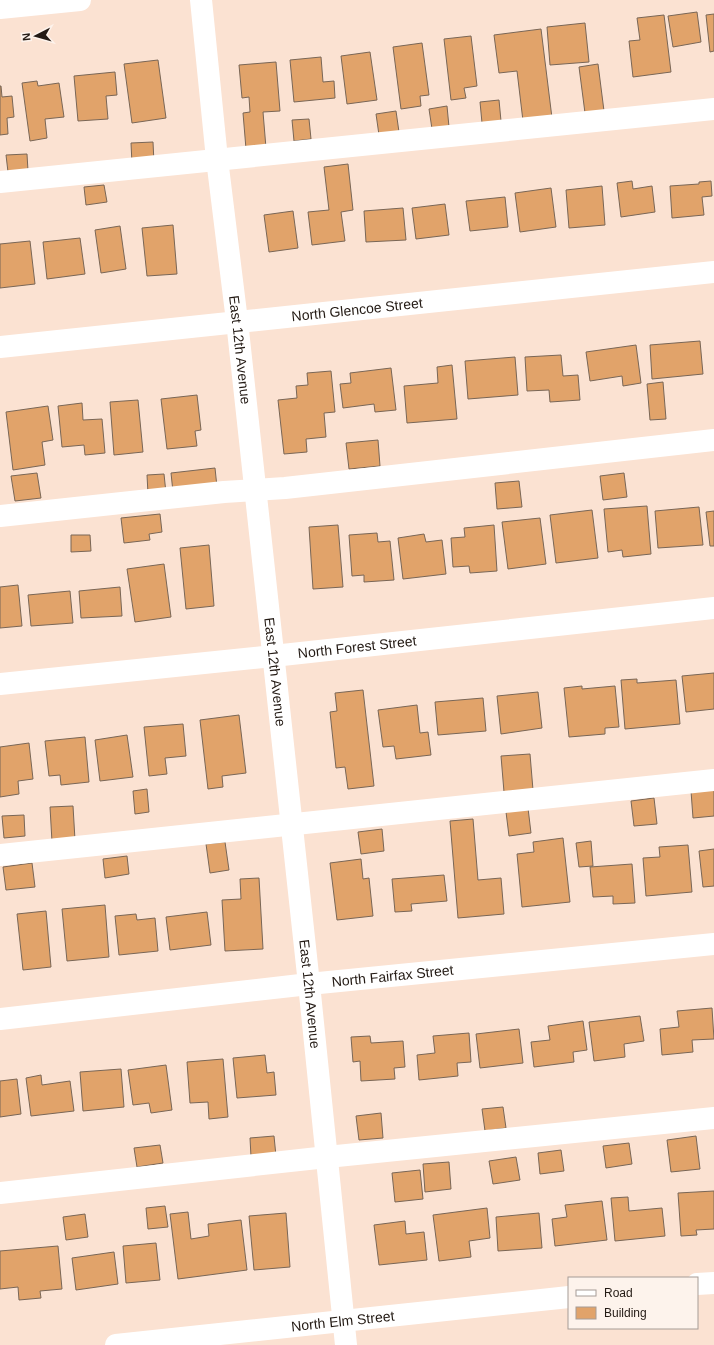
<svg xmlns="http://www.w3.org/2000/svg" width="714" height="1345" font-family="Arial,sans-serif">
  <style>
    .building { fill: #e1a36a; stroke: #796656 }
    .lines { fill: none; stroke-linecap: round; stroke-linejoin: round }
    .minor { stroke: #fff; stroke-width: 22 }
    .labels { text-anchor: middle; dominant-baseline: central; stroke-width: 3.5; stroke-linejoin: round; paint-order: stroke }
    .street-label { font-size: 14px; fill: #231a14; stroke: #fdf3ec }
  </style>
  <rect width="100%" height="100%" fill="#fbe2d2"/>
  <path class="building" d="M697,12L701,42L673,47L668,16Z
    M714,14V51L710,52L706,15Z
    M664,15L671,72L633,77L629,41L640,40L637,18Z
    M585,23L589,62L550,65L547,27Z
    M541,29L552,118L523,121L517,71L499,73L494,35Z
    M471,36L477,86L464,88L466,98L451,100L444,39Z
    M422,43L429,95L420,96L421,106L401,109L393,47Z
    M370,52L377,100L347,104L341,56Z
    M321,57L323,82L334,81L335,98L294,102L290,60Z
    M158,60L166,118L132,123L124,64Z
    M276,62L280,111L263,112L266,148L246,149L243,113L250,112L249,97L242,98L239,65Z
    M598,64L604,111L585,113L579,67Z
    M115,72L117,95L106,96L108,119L78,121L74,76Z
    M37,81L38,86L59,83L64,117L45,119L47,138L30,141L22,83Z
    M0,86H1L2,97L12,96L14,117L7,118L8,134L0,135Z
    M499,100L501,121L482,123L480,102Z
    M447,106L449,127L432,129L429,109Z
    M396,111L399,132L379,135L376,114Z
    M309,119L311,139L294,141L292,120Z
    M153,142L154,163L132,164L131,143Z
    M27,154L28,171L8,172L6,155Z
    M348,164L353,210L341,212L345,241L312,245L308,212L329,210L324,167Z
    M632,181L633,189L652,186L655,212L621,217L617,183Z
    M711,181L712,196L702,197L704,215L672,218L670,186L699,184V182Z
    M104,185L107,202L86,205L84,187Z
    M602,186L605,225L569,228L566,190Z
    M551,188L556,227L520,232L515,193Z
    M505,197L508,227L470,231L466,201Z
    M445,204L449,235L416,239L412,208Z
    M403,208L406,240L366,242L364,211Z
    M293,211L298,248L269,252L264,215Z
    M173,225L177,274L147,276L142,228Z
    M120,226L126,269L101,273L95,230Z
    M80,238L85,274L47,279L43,242Z
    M30,241L35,284L0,288V244Z
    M700,341L703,374L652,379L650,345Z
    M636,345L641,383L623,386L622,376L590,381L586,352Z
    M561,355L563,376L578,375L580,400L550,402L549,390L527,391L525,357Z
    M515,357L518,395L468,399L465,361Z
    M452,365L457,419L407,423L404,386L438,383L437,367Z
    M391,368L396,410L375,412L374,404L343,408L340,384L351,383L350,373Z
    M331,371L335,412L324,413L326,437L306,439L307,452L284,454L278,400L297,398L296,386L308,385L307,373Z
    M663,382L666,419L650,420L647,384Z
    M197,395L201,430L195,431L197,446L167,449L161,399Z
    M138,400L143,452L114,455L110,402Z
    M82,403L83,420L102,419L105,453L85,455L84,445L62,447L58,406Z
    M48,406L53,440L42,442L45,465L13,470L6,412Z
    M378,440L380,466L349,469L346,443Z
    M215,468L217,487L173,492L171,473Z
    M37,473L41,498L15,501L11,476Z
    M624,473L627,497L603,500L600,476Z
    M164,474L166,493L148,494L147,475Z
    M519,481L522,507L497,509L495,483Z
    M647,506L651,554L623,557L622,550L608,552L604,509Z
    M699,507L703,545L658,548L655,511Z
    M592,510L598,558L556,563L550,515Z
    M714,511V546H710L706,512Z
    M160,514L162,532L149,534L150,540L124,543L121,518Z
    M540,518L546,564L508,569L502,522Z
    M338,525L343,587L313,589L309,527Z
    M494,525L497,571L470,573L469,566L453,567L451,538L465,537L464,528Z
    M377,533L378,542L390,541L394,580L364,582V575L352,576L349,535Z
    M424,534L426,542L442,540L446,574L403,579L398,538Z
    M71,535H90L91,551L71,552Z
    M209,545L214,606L186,609L180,548Z
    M164,564L171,617L135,622L127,569Z
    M18,585L22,626L0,628V587Z
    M120,587L122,616L81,618L79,591Z
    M70,591L73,623L31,626L28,595Z
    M714,673V709L686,712L682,676Z
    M637,679V683L676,680L680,724L625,729L621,680Z
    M582,686V689L615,686L619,727L605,728V734L569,737L564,688Z
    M363,690L374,786L348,789L345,767L336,768L330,712L337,711L335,693Z
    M538,692L542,728L501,734L497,696Z
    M483,698L486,731L438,735L435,702Z
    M417,705L420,733L428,732L431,755L396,759L394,746L383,747L378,710Z
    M239,715L246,773L222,776L223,787L208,789L200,720Z
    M183,724L186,756L165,758L167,774L149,776L144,727Z
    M127,735L133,777L100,781L95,740Z
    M85,737L89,782L61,785L60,775L49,776L45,741Z
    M29,743L33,779L18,781L19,794L0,797V747Z
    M530,754L533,790L504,792L501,756Z
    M147,789L149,812L135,814L133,791Z
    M714,790V816L693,818L691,791Z
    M654,798L657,824L634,826L631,801Z
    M73,806L75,840L52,842L50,807Z
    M528,808L531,833L509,836L506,812Z
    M24,815L25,836L4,838L2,816Z
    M473,819L478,880L501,878L504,914L458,918L450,821Z
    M382,829L384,851L361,854L358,832Z
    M563,838L570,902L522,907L517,854L534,852L533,842Z
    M591,841L593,866L579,867L576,843Z
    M225,842L229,870L210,873L206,844Z
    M688,845L692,892L646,896L643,858L660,857L659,847Z
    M714,849V886L703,887L699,851Z
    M127,856L129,874L105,878L103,859Z
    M361,859L363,879L369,878L373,916L337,920L330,863Z
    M32,863L35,887L6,890L3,867Z
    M632,864L635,903L613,904V896L593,897L590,867Z
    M444,875L447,901L411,904L412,911L395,912L392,879Z
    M259,878L263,949L225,951L222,900L241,899L240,879Z
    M105,905L109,957L67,961L62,909Z
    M46,911L51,967L23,970L17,914Z
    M207,912L211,945L170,950L166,917Z
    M136,914L137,920L155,918L158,951L119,955L115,916Z
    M712,1008L714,1039L692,1040L693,1052L662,1055L660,1029L679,1027L677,1011Z
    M640,1016L644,1041L624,1044L625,1057L594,1061L589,1022Z
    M583,1021L587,1050L573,1052L574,1062L534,1067L531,1042L550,1040L548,1026Z
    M519,1029L523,1063L480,1068L476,1034Z
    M469,1033L471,1062L457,1063L458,1076L419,1080L417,1055L435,1053L433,1036Z
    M370,1036L371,1043L403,1041L405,1067L394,1068L395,1079L361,1081L360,1061L353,1062L351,1037Z
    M265,1055L267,1073L274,1072L276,1095L237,1098L233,1058Z
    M223,1059L228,1117L209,1119L208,1102L190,1103L187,1062Z
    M166,1065L172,1110L151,1113L149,1103L133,1105L128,1070Z
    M121,1069L124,1107L83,1111L80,1072Z
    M41,1075L42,1085L70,1081L74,1111L31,1116L26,1078Z
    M17,1079L21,1114L0,1117V1081Z
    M503,1107L506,1128L485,1131L482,1109Z
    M381,1113L383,1138L359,1140L356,1116Z
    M274,1136L276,1156L251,1157L250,1138Z
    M696,1136L700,1169L671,1172L667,1140Z
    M629,1143L632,1164L606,1168L603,1146Z
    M160,1145L163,1163L137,1167L134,1148Z
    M561,1150L564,1171L540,1174L538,1153Z
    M516,1157L520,1180L493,1184L489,1161Z
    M449,1162L451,1189L425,1192L423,1164Z
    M420,1170L423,1199L395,1202L392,1173Z
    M714,1191V1229L696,1230L697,1235L681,1236L678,1193Z
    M628,1197L629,1211L662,1208L665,1236L615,1241L611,1198Z
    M602,1201L607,1240L555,1246L552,1219L567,1217L565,1205Z
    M165,1206L168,1227L148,1229L146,1208Z
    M487,1208L490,1238L469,1241L471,1257L439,1261L433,1215Z
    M188,1212L191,1239L209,1236L208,1224L241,1220L247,1270L178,1279L170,1214Z
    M286,1213L290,1267L254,1270L249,1216Z
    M539,1213L542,1248L498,1251L496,1217Z
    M85,1214L88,1237L66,1240L63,1217Z
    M405,1221L406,1234L424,1232L427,1260L379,1265L374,1225Z
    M156,1243L160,1280L126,1283L123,1246Z
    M58,1246L62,1289L40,1291L41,1298L19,1300L18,1287L0,1289V1251Z
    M114,1252L118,1284L76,1290L72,1258Z"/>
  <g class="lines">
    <g class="minor">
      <path id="s1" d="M201,0L217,159L237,321L309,984L346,1345"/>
      <path d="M0,8L80,0"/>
      <path d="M0,182L714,109"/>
      <path id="s2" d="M0,347L714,272"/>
      <path d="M0,516L224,492L285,488L714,440"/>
      <path id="s3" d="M0,684L273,656L714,608"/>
      <path d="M0,855L714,780"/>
      <path id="s4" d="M0,1019L309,984L714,944"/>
      <path d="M0,1193L327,1157L714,1118"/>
      <path d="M697,1284L714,1283"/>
      <path id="s5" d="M116,1345L569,1297"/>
    </g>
  </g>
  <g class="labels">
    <g class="street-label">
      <text stroke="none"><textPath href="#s2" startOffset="359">North Glencoe Street</textPath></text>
      <text stroke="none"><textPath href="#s1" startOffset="352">East 12th Avenue</textPath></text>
      <text stroke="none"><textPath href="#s3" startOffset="359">North Forest Street</textPath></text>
      <text stroke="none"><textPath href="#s1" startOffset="676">East 12th Avenue</textPath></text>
      <text stroke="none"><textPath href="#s4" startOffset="395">North Fairfax Street</textPath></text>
      <text stroke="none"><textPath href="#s1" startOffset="1000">East 12th Avenue</textPath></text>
      <text stroke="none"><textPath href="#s5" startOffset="228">North Elm Street</textPath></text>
    </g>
  </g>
  <rect x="568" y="1277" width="130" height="52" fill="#fdf3ec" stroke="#a69c96"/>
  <rect x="576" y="1290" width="20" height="6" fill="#ffffff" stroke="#a69c96"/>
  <text x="604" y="1297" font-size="12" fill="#231a14">Road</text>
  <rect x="576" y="1307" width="20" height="12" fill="#e1a36a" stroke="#a69c96"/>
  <text x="604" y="1317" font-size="12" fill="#231a14">Building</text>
  <g transform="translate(36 36) rotate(264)" stroke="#fdf3ec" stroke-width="3" paint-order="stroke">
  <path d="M0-3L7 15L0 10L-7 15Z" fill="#231a14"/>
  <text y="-6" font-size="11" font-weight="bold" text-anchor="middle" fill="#231a14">N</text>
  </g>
</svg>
